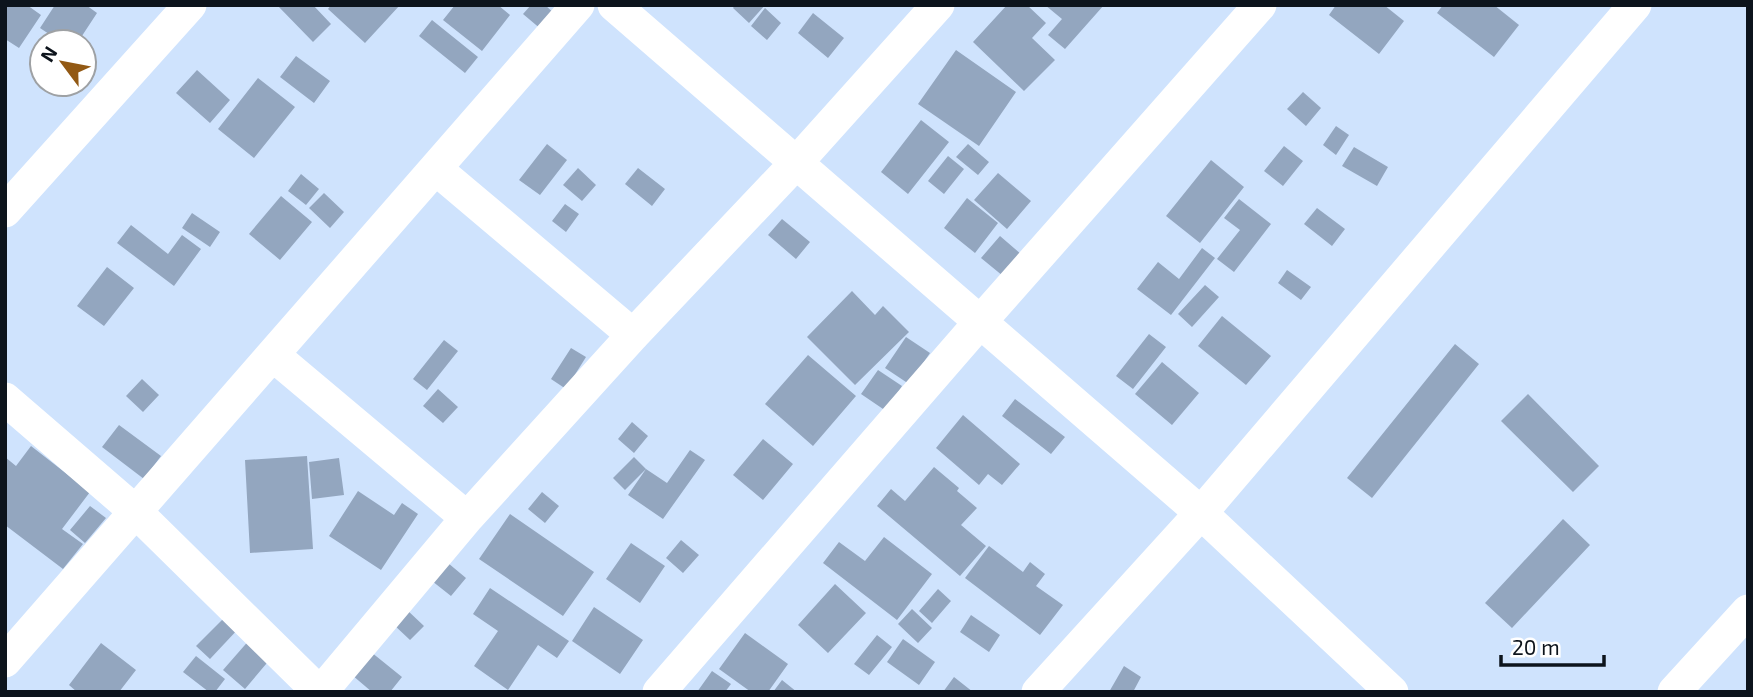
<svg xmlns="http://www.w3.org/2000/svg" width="1753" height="697" font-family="'Exo 2',sans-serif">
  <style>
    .building { fill: #93a6bf }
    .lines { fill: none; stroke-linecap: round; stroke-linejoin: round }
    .minor { stroke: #fff; stroke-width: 33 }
  </style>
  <rect width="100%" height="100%" fill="#cfe3fd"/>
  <path class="building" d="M5,5H27L41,15L19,48L5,39Z
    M55,5H86L97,13L78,42H61L40,28Z
    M277,5H313L331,24L313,42Z
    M331,5H400L365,43L328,9Z
    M455,5H498L510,15L482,51L443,20Z
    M531,5H545L556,15L542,30L523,14Z
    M735,5H765L749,23L733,8Z
    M1007,5H1027L1046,23L1032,38L1055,60L1024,91L973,42Z
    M1045,5H1104L1065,49L1048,35L1062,19Z
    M1336,5H1384L1404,21L1379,54L1329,15Z
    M1443,5H1494L1519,25L1494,57L1437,13Z
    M765,8L781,23L767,40L751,26Z
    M813,13L844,38L828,58L798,33Z
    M432,20L478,57L465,73L419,36Z
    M956,50L1016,92L979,146L918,104Z
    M296,56L330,81L314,103L280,77Z
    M197,70L230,100L210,123L176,93Z
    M258,78L295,107L254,158L218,129Z
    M1303,92L1321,108L1306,126L1287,109Z
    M921,120L949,142L908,194L881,172Z
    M1336,126L1349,135L1336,155L1323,145Z
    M547,144L567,160L540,195L519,180Z
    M968,144L989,162L978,175L956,157Z
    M1284,146L1303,161L1283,186L1264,171Z
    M1354,147L1388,167L1377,186L1342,166Z
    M948,156L964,169L944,194L928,181Z
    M1211,160L1244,187L1200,243L1166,216Z
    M578,168L596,185L582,201L563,185Z
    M638,168L665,189L652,206L625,184Z
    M998,173L1031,201L1007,229L974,200Z
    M301,174L319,189L306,205L288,191Z
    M324,193L344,212L330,228L309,208Z
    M281,196L312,222L280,260L249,234Z
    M967,198L998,223L975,253L944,228Z
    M1239,199L1271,224L1234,272L1217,259L1240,230L1224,218Z
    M565,204L579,214L566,232L552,221Z
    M1317,208L1345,229L1332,246L1304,224Z
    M192,213L220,232L210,247L182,228Z
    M782,219L810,242L796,259L768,235Z
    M131,225L168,254L182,235L201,249L174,286L117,243Z
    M1000,236L1022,255L1003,276L981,258Z
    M1202,248L1215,258L1171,315L1137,289L1158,262L1179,279Z
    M107,267L134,288L104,326L77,306Z
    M1287,270L1311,287L1301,300L1278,283Z
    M1205,285L1219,297L1192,327L1178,314Z
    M852,291L875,315L883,306L909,332L855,385L807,337Z
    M1222,316L1271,356L1246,385L1198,346Z
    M1149,334L1166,347L1133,389L1116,376Z
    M906,337L930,353L909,384L885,368Z
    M444,340L458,351L427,390L413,379Z
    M1455,344L1479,364L1372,498L1347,478Z
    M571,348L586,357L566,389L551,379Z
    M808,355L856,396L813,446L765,404Z
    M1162,362L1199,393L1172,425L1135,394Z
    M878,370L902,386L886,411L861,394Z
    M142,379L159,395L143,412L126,396Z
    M438,389L458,407L443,423L423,406Z
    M1528,394L1599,466L1573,492L1501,421Z
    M1015,399L1065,437L1051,454L1002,416Z
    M963,415L1020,464L1002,485L988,474L979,485L936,448Z
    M632,422L648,436L634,453L618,439Z
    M119,425L161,456L144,479L102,447Z
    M763,439L793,464L763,500L733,475Z
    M31,446L90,492L62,529L83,544L63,569L5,525V457L16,466Z
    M690,450L705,460L663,519L628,495L646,469L667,483Z
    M307,456L313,549L250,553L245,460Z
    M634,457L646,469L625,490L613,478Z
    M339,458L344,495L312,499L309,462Z
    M934,467L959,488L957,491L977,508L961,525L986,546L960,576L877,506L891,489L905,501Z
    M358,491L394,515L402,503L418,514L381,570L329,536Z
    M542,492L559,506L545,523L528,509Z
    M90,506L106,518L85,543L70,530Z
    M510,514L594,572L563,616L479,559Z
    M1563,519L1590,545L1512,628L1485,603Z
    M884,537L932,574L897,620L823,563L839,542L865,561Z
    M681,540L699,555L683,573L666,558Z
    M631,543L665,566L640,603L606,579Z
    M989,546L1023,572L1030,562L1045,574L1036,586L1063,605L1040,635L965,578Z
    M448,563L466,578L451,596L432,581Z
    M835,584L866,613L828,653L798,625Z
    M490,588L569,641L557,658L538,645L508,690L474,666L498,631L473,614Z
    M938,589L951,601L932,623L919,611Z
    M594,607L643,640L620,674L572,641Z
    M406,609L424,626L410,640L393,624Z
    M912,609L932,628L918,643L898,624Z
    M227,615L240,627L210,659L196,646Z
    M971,615L1000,635L989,652L960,632Z
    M745,633L788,664L768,692H751L719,669Z
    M877,635L892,647L869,675L854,664Z
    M251,638L272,657L245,689L223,670Z
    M903,639L935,662L919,685L887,662Z
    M101,643L136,670L119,692H77L69,685Z
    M371,652L402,677L390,692H372L352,675Z
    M196,656L225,679L215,692H209L183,672Z
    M1124,666L1141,677L1133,692H1109Z
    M712,671L731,684L725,692H697Z
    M954,677L973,692H943Z
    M782,680L797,692H773Z"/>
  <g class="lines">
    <path class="minor" d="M614,5L1201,513L1392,692
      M436,169L633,335
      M5,211L190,5
      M273,355L467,518
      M5,399L136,512L319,692
      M5,661L578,5
      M321,692L467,518L633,335L797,162L938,5
      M659,692L981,321L1260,5
      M1038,692L1201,513L1635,5
      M1674,692L1748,611"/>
  </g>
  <rect width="1753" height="697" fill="none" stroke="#0d141c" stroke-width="14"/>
  <g transform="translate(63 63) rotate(302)"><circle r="33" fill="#ffffff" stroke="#9ea1a4" stroke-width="2"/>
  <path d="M0-5L12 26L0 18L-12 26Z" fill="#925914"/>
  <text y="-10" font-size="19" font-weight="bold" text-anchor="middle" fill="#0d141c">N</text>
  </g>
  <path d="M1501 655v10h103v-10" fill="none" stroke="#0d141c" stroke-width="3.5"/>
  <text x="1512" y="655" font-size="21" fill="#0d141c" stroke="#ffffff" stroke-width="5" paint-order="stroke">20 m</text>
</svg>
